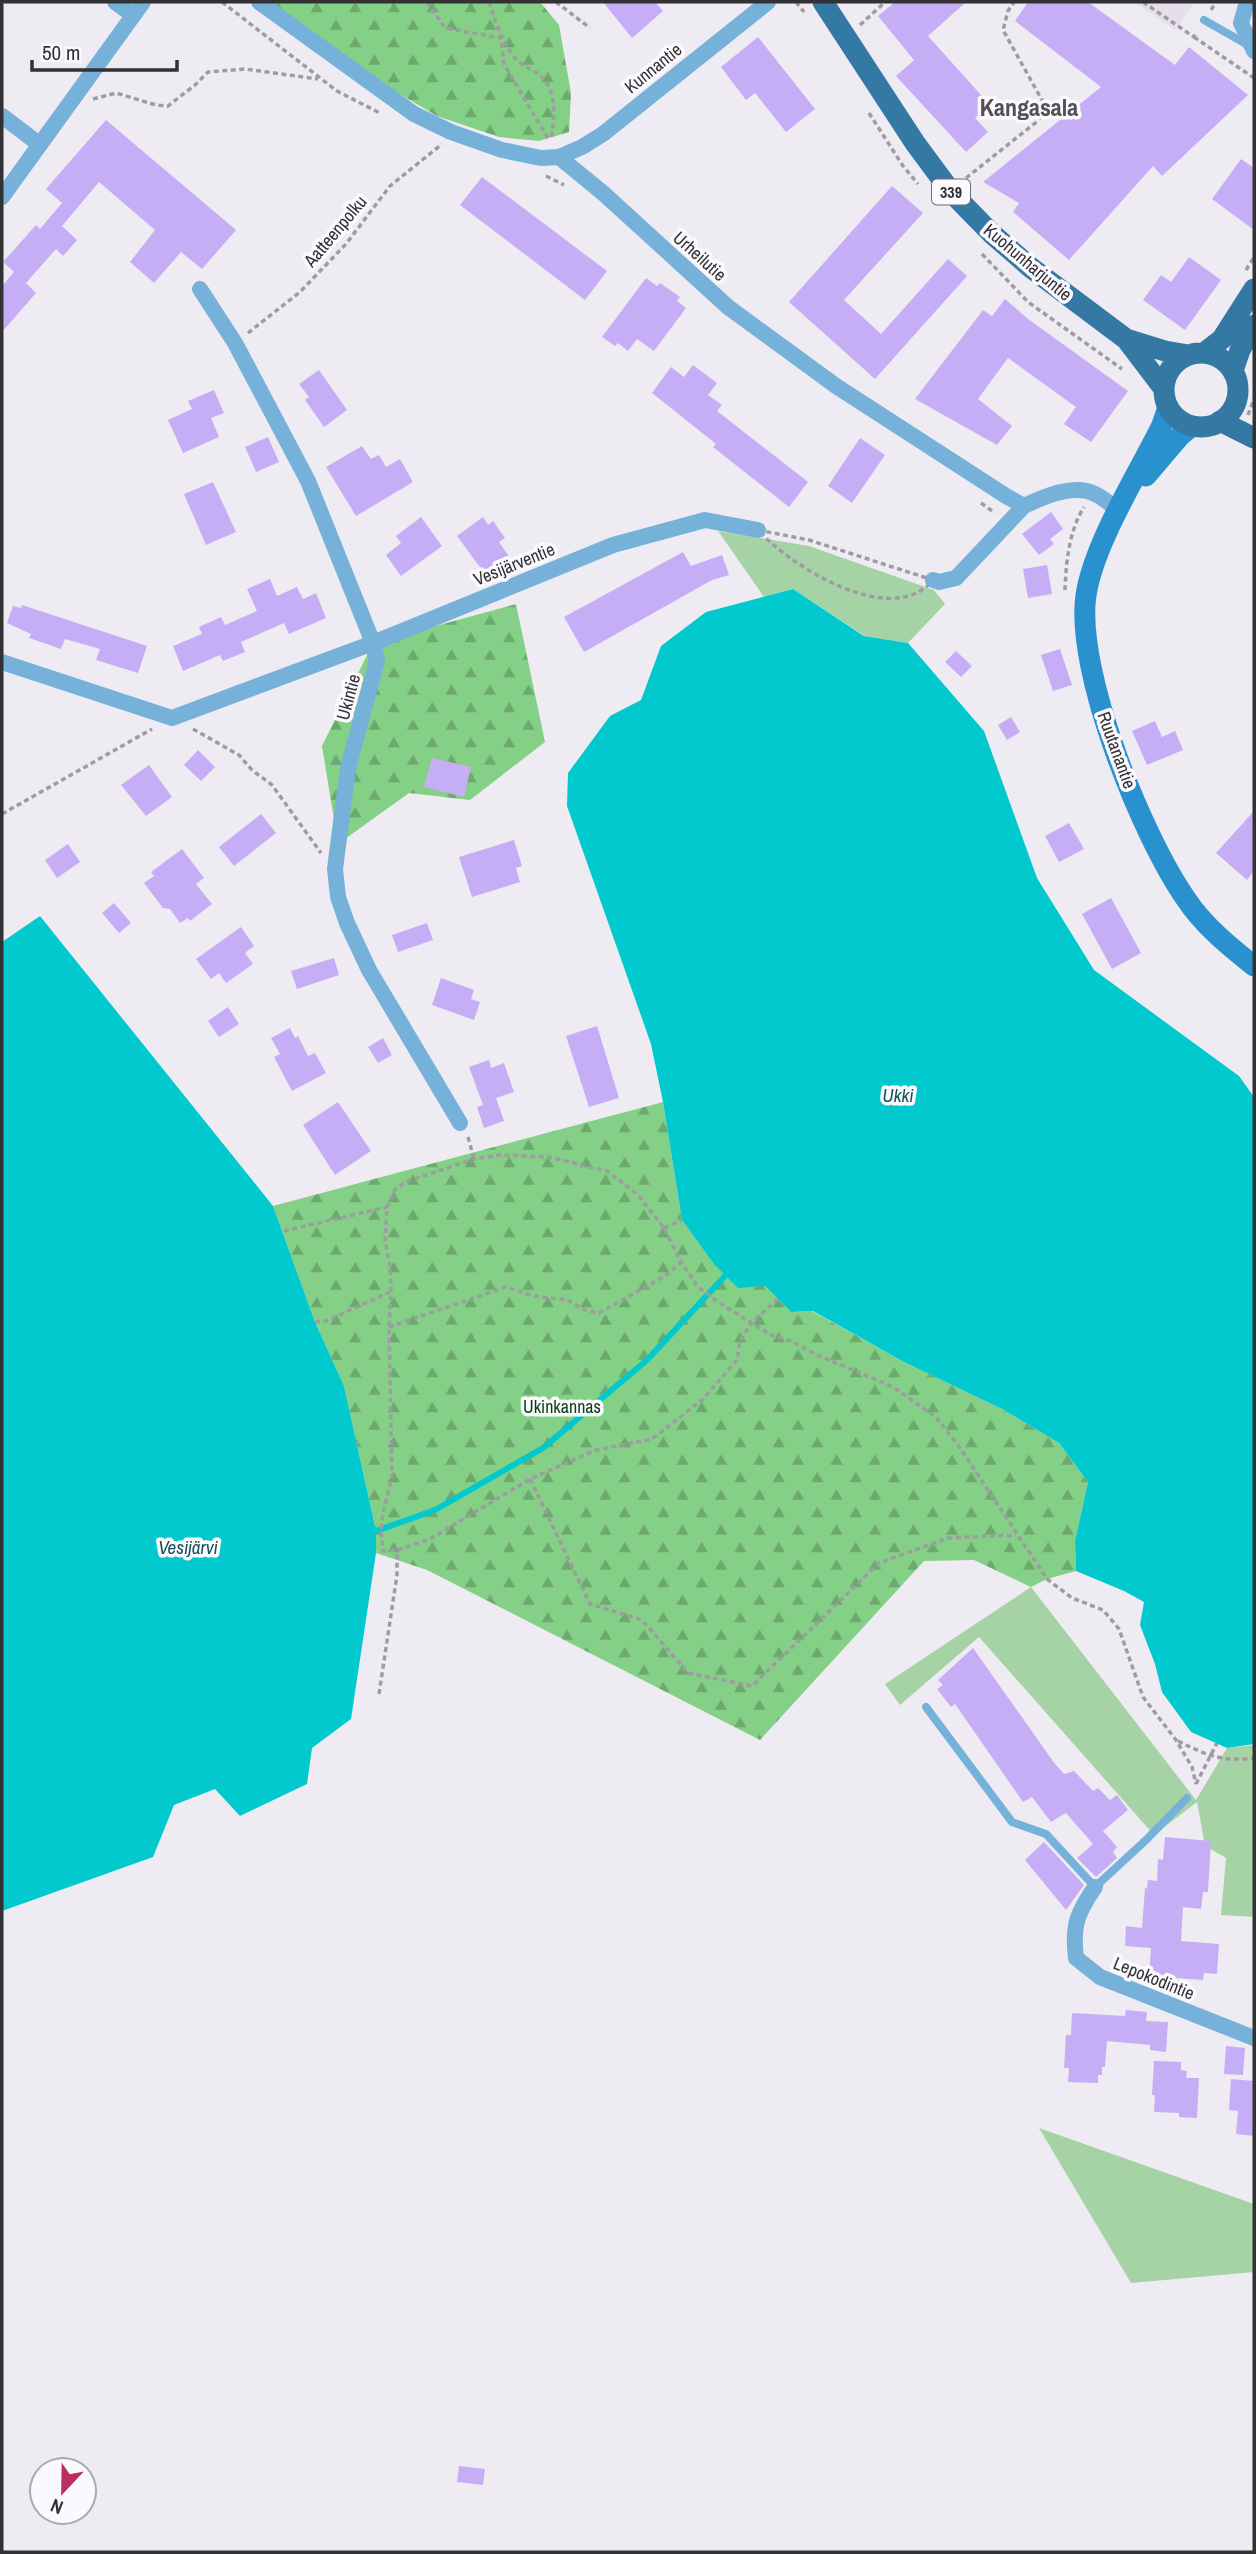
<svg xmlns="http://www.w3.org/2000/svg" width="1256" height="2554" font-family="'Archivo Narrow',sans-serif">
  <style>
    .built { fill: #e5deeb }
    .green { fill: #a6d3a6 }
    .forest { fill: url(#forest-firs) }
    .water { fill: #01c9cd }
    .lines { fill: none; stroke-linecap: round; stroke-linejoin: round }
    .stream { stroke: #01c9cd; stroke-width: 6 }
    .building { fill: #c6aef6 }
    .path { stroke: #9f9ca1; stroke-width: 3.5; stroke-dasharray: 5 3.5; stroke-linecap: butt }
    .lane { stroke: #76b1da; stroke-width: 8 }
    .street { stroke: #76b1da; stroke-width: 16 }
    .secondary { stroke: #2992ce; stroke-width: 21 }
    .primary { stroke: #3479a4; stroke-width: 21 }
    .labels { text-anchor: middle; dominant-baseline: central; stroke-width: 7; stroke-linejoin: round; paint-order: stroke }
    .shield { fill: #fcf9fe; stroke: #6f6d70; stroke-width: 2 }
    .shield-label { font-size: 16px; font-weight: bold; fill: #323133 }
    .street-label { font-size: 18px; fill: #323133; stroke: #fcf9fe }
    .park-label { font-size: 18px; fill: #063f0e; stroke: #fcf9fe }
    .water-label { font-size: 19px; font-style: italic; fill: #125557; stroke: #fcf9fe }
    .district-label { font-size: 24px; font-weight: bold; fill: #545156; stroke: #fcf9fe }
  </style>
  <defs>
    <pattern id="forest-firs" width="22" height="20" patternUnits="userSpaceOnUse" patternTransform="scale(1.75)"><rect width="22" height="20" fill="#84d086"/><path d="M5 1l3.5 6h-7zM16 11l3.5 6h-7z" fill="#6da96e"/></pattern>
  </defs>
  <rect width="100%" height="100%" fill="#efebf2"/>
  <path class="built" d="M1134,2H1195L1175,30Z"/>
  <path class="green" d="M718,531L809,546L934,590L945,604L908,643L865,636L793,589L764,597Z
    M1031,1587L1196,1800L1227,1748L1254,1745V1917L1221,1915L1226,1858L1205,1846L1197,1802L1154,1835L979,1637L900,1705L885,1684Z
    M1039,2128L1254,2204V2272L1131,2283Z"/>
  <path class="forest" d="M267,2H540L559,25L571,93L569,132L539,141L499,137L437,116L352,66Z
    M516,604L545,742L470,800L409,793L338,844L322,746L373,643Z
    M663,1102L682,1220L713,1263L765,1286L791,1312L812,1311L902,1361L1004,1410L1059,1443L1088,1482L1075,1541L1076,1571L1047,1579L1031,1587L974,1560L924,1561L760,1740L427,1570L376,1553V1531L344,1386L315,1322L273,1206Z"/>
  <path class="water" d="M793,589L864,636L908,643L984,731L1037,878L1094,970L1239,1076L1254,1097V1744L1227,1748L1191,1732L1162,1692L1155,1664L1140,1625L1144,1602L1124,1591L1076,1571L1075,1541L1088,1482L1059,1443L1004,1410L902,1361L813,1311L791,1312L765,1286L738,1288L713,1263L682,1220L663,1102L651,1044L567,806L568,773L610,716L641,700L661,646L706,612Z
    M40,916L273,1206L315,1322L344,1386L376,1531V1553L351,1719L312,1748L307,1784L240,1816L215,1789L174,1805L153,1857L2,1911V942Z"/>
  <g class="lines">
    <path class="stream" d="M376,1531L435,1510L543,1448L647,1360L725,1276"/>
  </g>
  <path class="building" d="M603,2H655L663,11L632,38Z
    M895,2H966L928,36L990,105L975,118L988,132L966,152L896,76L914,60L878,16Z
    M1028,2H1088L1175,65L1189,47L1248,95L1162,176L1153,166L1069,260L1013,212L1019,203L983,182L1101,87L1015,21Z
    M758,37L815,109L786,132L755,93L746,100L721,67Z
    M106,120L236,230L202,269L181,252L154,283L130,262L155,230L99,182L62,226L77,240L63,256L56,249L26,283L36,293L2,332V286L14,272L3,262L36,225L40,229L62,203L46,189Z
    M1241,159L1254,168V230L1212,199Z
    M482,177L607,271L585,300L460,205Z
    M892,186L923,213L844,300L881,334L948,259L967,276L875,379L789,302Z
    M1189,257L1221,280L1185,330L1143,300L1161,275L1171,282Z
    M646,278L657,286L660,283L680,297L677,301L686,308L654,351L637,339L628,351L618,343L615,346L602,337Z
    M1005,299L1028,319L1128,391L1091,442L1064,424L1076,407L1008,358L978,399L1012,426L997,445L915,399L983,310L992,316Z
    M693,365L717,383L708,395L722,405L717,411L808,482L789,507L713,447L716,444L652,393L671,367L684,377Z
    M319,370L347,410L324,427L305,400L309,397L299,384Z
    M214,390L224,413L211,418L219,437L183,453L168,420L192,409L188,401Z
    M268,437L279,462L256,472L245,447Z
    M860,438L885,455L852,503L828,486Z
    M362,446L371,459L379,455L386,467L400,459L413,482L356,516L326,467Z
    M213,482L236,532L206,545L184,494Z
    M1051,512L1063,529L1050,539L1054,544L1039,555L1022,534Z
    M421,517L442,546L401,576L386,555L401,543L396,536Z
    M483,517L488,525L493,521L505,538L499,542L512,561L488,578L457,536Z
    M683,552L691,566L722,555L729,575L712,580L584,652L564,617Z
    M1047,565L1052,594L1028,598L1023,569Z
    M270,579L277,596L297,587L303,599L316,593L326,618L289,634L284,623L241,642L245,652L223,661L220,655L183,671L173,646L202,634L199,627L221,617L225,625L257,611L247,589Z
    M22,605L147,646L138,673L96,660L100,649L65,639L61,649L29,638L31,634L7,623L13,606L21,608Z
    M1060,649L1072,685L1053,691L1041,655Z
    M956,651L972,666L961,677L945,662Z
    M1011,717L1020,732L1007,740L998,725Z
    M1155,721L1162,737L1175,731L1183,750L1147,765L1132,731Z
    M198,750L215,767L201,781L184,765Z
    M432,758L471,767L464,797L424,787Z
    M149,765L172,797L146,816L121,785Z
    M1254,811V871L1247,880L1216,853Z
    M261,814L276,833L234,866L219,847Z
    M1069,823L1084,849L1059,862L1045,836Z
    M514,840L522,866L516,868L520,882L472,897L459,857Z
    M68,844L80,862L57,878L45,860Z
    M182,849L204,878L196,884L212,904L190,921L188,918L180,923L170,909L163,908L144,883L154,876L151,872Z
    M1111,898L1141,953L1112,969L1082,914Z
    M114,903L131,923L119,933L102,913Z
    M427,923L433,940L398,952L392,935Z
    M241,927L254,946L245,953L253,964L226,983L219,973L211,979L196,959Z
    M334,958L339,975L297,989L291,971Z
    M441,978L474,990L471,999L480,1002L474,1020L432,1005Z
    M228,1007L239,1024L219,1037L208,1021Z
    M597,1026L619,1098L589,1107L566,1036Z
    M290,1028L295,1038L298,1036L308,1056L315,1053L326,1073L292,1091L274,1057L280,1054L271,1038Z
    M383,1038L392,1055L378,1063L368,1047Z
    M489,1060L491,1068L504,1063L514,1092L496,1098L504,1121L484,1128L477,1107L483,1105L469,1067Z
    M338,1102L371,1151L335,1175L303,1125Z
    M973,1648L1055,1764L1064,1774L1074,1771L1093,1791L1098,1788L1110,1800L1117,1795L1128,1810L1103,1831L1117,1847L1113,1852L1117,1858L1096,1877L1077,1858L1093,1844L1066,1813L1051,1822L1032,1797L1023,1802L955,1704L951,1707L937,1689L943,1685L938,1680Z
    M1165,1837L1211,1841L1208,1892H1203L1201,1909L1183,1907L1181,1941L1219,1944L1217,1974L1204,1973L1203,1980L1149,1976L1151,1948L1125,1946L1126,1926L1142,1928L1145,1888L1147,1889L1148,1880L1157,1881L1158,1859L1163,1860Z
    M1044,1842L1084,1885L1066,1910L1025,1860Z
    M1126,2010L1147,2012L1146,2021L1168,2022L1166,2052L1150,2050V2045L1107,2041L1105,2067H1102V2075H1098V2083L1068,2082L1069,2068H1064L1066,2035H1071L1072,2013L1125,2016Z
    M1226,2046L1245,2048L1243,2075L1224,2074Z
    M1154,2061L1181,2062V2070L1187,2071L1186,2078H1199L1197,2118L1179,2117V2113L1154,2112L1155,2095H1152Z
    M1231,2079L1254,2081V2136L1236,2134L1238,2111L1229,2110Z
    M459,2466L485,2469L483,2485L457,2482Z"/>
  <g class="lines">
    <path class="path" d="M222,2L337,91L380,113
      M427,2L445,28L501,38L504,64L549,140
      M489,2C496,23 502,44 518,61C525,68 535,70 541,76C558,92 554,120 551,140
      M556,2L590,28
      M796,2L804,12
      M1143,2L1194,37L1197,32
      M1211,10L1216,2
      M860,25L885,2
      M1194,37L1254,78
      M93,99L116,93L156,105L168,106L195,85L208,72L245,69L318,79
      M869,113L903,166L918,184
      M546,176L564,185
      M966,178L1039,120L1043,102L1003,30L1008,11L1014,2
      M982,254L1028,302L1122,369
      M1246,270L1254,257
      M248,333L300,292L346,244L390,186L442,144
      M1248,415L1254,399
      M981,503L995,513
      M758,530L809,540L933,580C892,630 790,566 758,530Z
      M1065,590C1066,562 1069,531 1084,507
      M193,729L239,755L252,770L272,785L321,853
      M2,814L152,729
      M468,1137L474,1159
      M664,1228L682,1220
      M284,1231L387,1207
      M778,1299L752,1322L740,1341L737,1360L703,1399L652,1439L596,1450L530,1479L430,1539L397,1550L383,1551L381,1530L383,1513L392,1477L389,1327L391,1291L390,1267L385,1240L387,1207L396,1188L408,1181L474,1159L499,1155L549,1157L607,1171L638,1195L664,1228L681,1262L698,1287L718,1302L771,1335L791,1341L815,1354L893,1387L936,1417L958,1445L1047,1579L1072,1598L1103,1610L1119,1629L1143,1697L1176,1740L1192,1767L1196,1784
      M315,1322L326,1321L390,1292
      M389,1327L506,1287L534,1296L567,1300L585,1310L599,1313L665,1276L681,1262
      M530,1479L590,1604L642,1620L688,1673L752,1686L879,1563L948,1538L1016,1535
      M379,1694L397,1575V1550
      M1178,1741C1206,1755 1222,1762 1254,1758
      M1196,1784L1217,1743"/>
    <path class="lane" d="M1204,20L1248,45
      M926,1707L1012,1822L1046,1834L1095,1887L1146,1840L1187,1798"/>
    <path class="street" d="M115,2L133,15
      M259,2L414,114L451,132L502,150L541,158L559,157L582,147L603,134L768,2
      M1247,2L1241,23L1254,51
      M2,116L39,144
      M559,157L603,193L728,307L836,386L1006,496L1024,506C1043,497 1074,483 1095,494C1104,498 1111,505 1119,511
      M2,197L143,2
      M200,289L235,343L308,481L373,643L377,661L348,768L335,869L338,897L347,923L369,970L460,1123
      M933,580L939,582L956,578L1024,506
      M2,662L172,718L373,643L613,545L705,520L758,530
      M1095,1887C1077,1913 1072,1926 1076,1958L1100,1977L1254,2038"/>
    <path class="secondary" d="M1168,407L1162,425C1138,474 1094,543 1086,595C1075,671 1142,836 1186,899C1203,925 1230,947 1254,966
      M1146,476L1180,436L1192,426"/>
    <path class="primary" d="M823,2L915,143L952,193L991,233L1030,267L1126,339L1164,389
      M1126,339L1165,351L1188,355
      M1204,353L1222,339L1254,289
      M1164 390a37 37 0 1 1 74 0a37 37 0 1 1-74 0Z
      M1233,371L1240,350L1254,325
      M1220,421L1254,438"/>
  </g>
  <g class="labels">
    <rect class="shield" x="932" y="179.5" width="38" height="25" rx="5"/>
    <g class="shield-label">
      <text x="951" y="192">339</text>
    </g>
    <g class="street-label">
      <text transform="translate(653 68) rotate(-39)">Kunnantie</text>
      <text transform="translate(335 231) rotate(-50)">Aatteenpolku</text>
      <text transform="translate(700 256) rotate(42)">Urheilutie</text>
      <text transform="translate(1028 262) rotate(40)">Kuohunharjuntie</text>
      <text transform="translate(514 564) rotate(-22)">Vesijärventie</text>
      <text transform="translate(348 697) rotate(-75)">Ukintie</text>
      <text transform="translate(1117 750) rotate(70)">Ruutanantie</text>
      <text transform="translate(1154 1978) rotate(22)">Lepokodintie</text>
    </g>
    <g class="park-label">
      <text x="562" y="1406">Ukinkannas</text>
    </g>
    <g class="water-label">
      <text x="898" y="1095">Ukki</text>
      <text x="188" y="1547">Vesijärvi</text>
    </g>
    <g class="district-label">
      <text x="1029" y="107">Kangasala</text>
    </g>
  </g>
  <rect width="1256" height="2554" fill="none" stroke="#323133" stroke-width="7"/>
  <g transform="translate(63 2491) rotate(202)"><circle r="33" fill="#fcf9fe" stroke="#aba9ad" stroke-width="2"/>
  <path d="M0-5L12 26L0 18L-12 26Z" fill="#bc2e5d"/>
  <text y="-10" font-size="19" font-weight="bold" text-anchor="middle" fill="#323133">N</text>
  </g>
  <path d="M32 60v10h145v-10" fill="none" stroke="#323133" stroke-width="3.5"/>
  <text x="42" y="60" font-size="21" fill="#323133" stroke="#fcf9fe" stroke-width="5" paint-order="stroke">50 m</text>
</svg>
